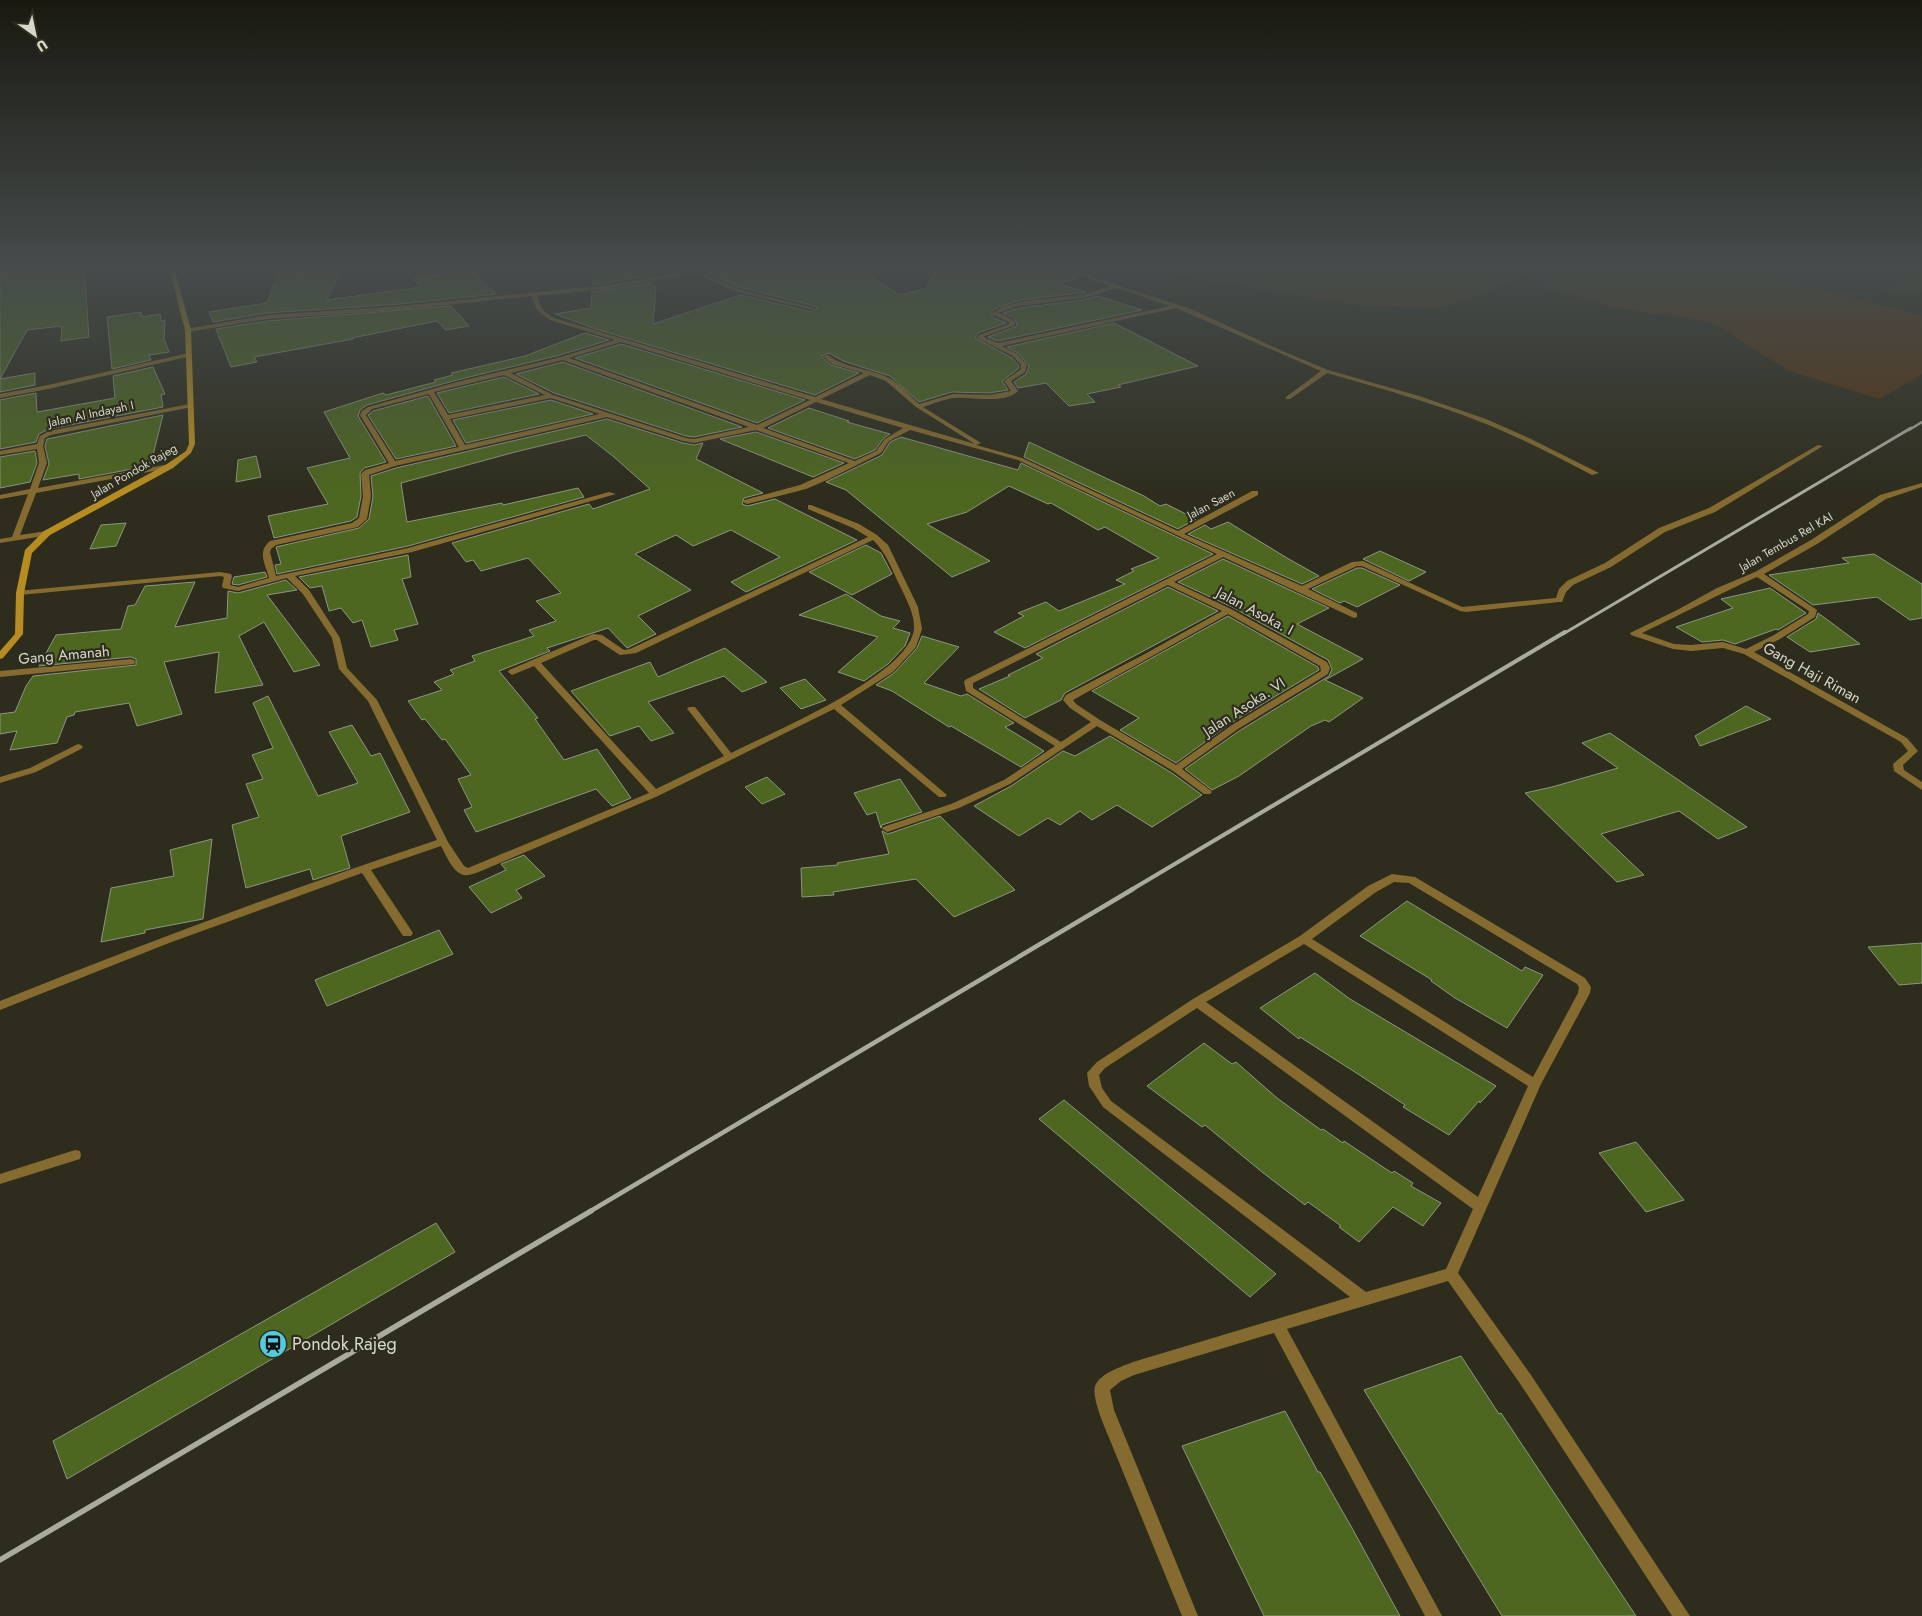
<svg xmlns="http://www.w3.org/2000/svg" width="1922" height="1616" font-family="Jost,sans-serif">
  <style>
    .green { fill: #543412 }
    .building { fill: #4d6620; stroke: #8c9582 }
    .lines { fill: none; stroke-linecap: round; stroke-linejoin: round }
    .street { fill: #856b30; fill-rule: evenodd }
    .secondary { fill: #b78d21; fill-rule: evenodd }
    .rail-far4 { stroke: #aaaa9e; stroke-width: 2.5 }
    .rail-far3 { stroke: #aaaa9e; stroke-width: 3 }
    .rail-far2 { stroke: #aaaa9e; stroke-width: 4 }
    .rail-far1 { stroke: #aaaa9e; stroke-width: 4.5 }
    .rail { stroke: #aaaa9e; stroke-width: 5.5 }
    .labels { text-anchor: middle; dominant-baseline: central; stroke-width: 4.5; stroke-linejoin: round; paint-order: stroke }
    .far-street-label { font-size: 12px; fill: #d7d7cc; stroke: #2e2d1d }
    .street-label { font-size: 15px; fill: #d7d7cc; stroke: #2e2d1d }
    .near-poi-label { font-size: 18px; fill: #d7d7cc; stroke: #2e2d1d; text-anchor: start }
  </style>
  <rect width="100%" height="100%" fill="#2e2d1d"/>
  <path class="green" d="M1130,267H1549L1455,304L1433,308L1356,305Z
    M1581,267H1735L1922,316V374L1880,399L1789,371L1718,326L1700,320L1611,307L1537,285Z
    M1913,273L1922,276V288L1908,296L1884,289Z"/>
  <path class="building" d="M0,267H84L89,337L61,341L62,326L27,330L0,379L35,373V385L0,392Z
    M594,267H639L647,276L593,285Z
    M723,267H790L821,280L826,279L828,276L803,267H856L899,295L925,289L938,267H971L962,270L968,275L986,267H1052L1053,269L1077,277L1060,284L1086,292L1021,300L999,307L992,311V317L1006,323L978,333L975,338L1012,358L1019,366L1018,369L1002,381L1008,390L989,393L952,392L919,402L890,376L843,361L829,353L821,356L831,365L859,373L815,395L596,329L555,314L591,308L592,292L652,283L656,287L653,324L741,295L812,312L817,308L815,306L742,288L706,273Z
    M469,269L496,294L400,304L267,313L213,322L209,312L267,303L278,274L341,270L327,300L421,287L413,279Z
    M1098,296L1142,310L998,341L988,337L1017,326L1015,318L1003,313L1019,308L1084,300Z
    M451,306L469,326L446,330L437,321L352,338L353,339L254,357L257,362L231,367L216,329L267,321Z
    M141,312L142,317L160,314L161,321L165,320L164,339L169,352L149,355L151,360L112,369L107,317Z
    M1114,323L1198,366L1118,385L1121,387L1087,394L1095,402L1069,406L1046,383L1018,388L1014,382L1026,374L1029,366L1018,353L1007,347Z
    M585,333L609,340L560,355L457,380L367,405L360,410L358,416L386,462L364,468L360,473L361,496L357,517L351,521L274,538L268,516L328,504L307,468L350,458L324,412L383,393L386,395L436,382L434,380L453,375L451,373L525,356Z
    M621,344L805,400L757,423L575,358Z
    M563,362L742,427L694,437L686,436L554,393L516,374Z
    M153,367L165,394L161,395L163,407L49,429L39,434L36,442L0,449V400L36,393L37,412L115,398L113,376Z
    M504,377L539,394L449,413L437,393Z
    M428,396L456,446L396,459L368,415L373,411Z
    M551,400L593,414L466,443L453,420Z
    M809,408L849,421L847,422L890,434L884,438L875,450L855,459L768,428Z
    M163,415L153,455L154,465L79,479V474L43,480L49,464L45,446L47,439Z
    M607,419L683,443L694,445L703,443L696,459L763,493L744,498L742,504L747,506L775,499L857,540L746,592L731,582L780,557L731,530L693,546L676,535L635,554L691,590L638,616L656,634L627,648L608,628L547,648L550,651L499,671L538,718L535,719L564,760L597,749L631,798L612,806L596,789L476,832L464,810L472,807L458,779L471,775L445,739L442,740L425,719L422,720L408,701L442,690L434,682L454,674L450,670L475,661L472,656L534,636L529,630L556,621L536,601L561,593L528,558L481,571L473,560L466,562L452,543L589,504L593,509L650,489L614,457L586,435L519,451L401,483L407,522L502,503L503,505L578,488L584,497L408,546L277,574L275,565L281,564L276,547L359,528L369,519L373,496L371,476L396,468Z
    M756,432L844,463L813,477L720,439Z
    M901,437L1018,470L1021,463L1213,554L1025,648L994,632L1024,616L1018,613L1046,602L1059,611L1125,584L1116,580L1134,571L1131,569L1159,558L1105,527L1098,530L1051,503L1048,504L1009,486L967,512L927,524L990,561L952,577L846,490L826,482L882,455L890,442Z
    M1029,442L1144,496L1160,506L1166,504L1196,519L1178,529L1024,457Z
    M35,451L37,463L30,482L0,488V457Z
    M256,456L261,477L236,482L238,460Z
    M1228,522L1287,558L1319,576L1302,584L1188,534L1205,525L1211,529Z
    M126,523L116,546L90,549L101,525Z
    M866,545L881,553L892,574L852,595L809,572Z
    M1380,551L1426,572L1409,581L1363,559Z
    M1874,554L1922,584V618L1910,620L1877,597L1813,605L1769,575L1849,563L1842,558Z
    M408,555L411,577L402,579L418,624L394,630L398,640L371,647L362,620L353,623L341,608L329,611L322,586L310,588L299,577Z
    M1223,559L1329,608L1297,624L1363,659L1325,680L1363,698L1329,722L1325,720L1311,726L1239,776L1212,790L1185,769L1239,731L1329,676L1332,669L1328,660L1232,607L1178,582Z
    M1357,568H1362L1400,585L1357,607L1344,601L1340,603L1312,589Z
    M265,572L267,577L238,585L232,584L234,577Z
    M286,580L297,590L267,595L320,665L294,672L264,622L239,636L263,685L215,693L219,652L164,662L182,714L137,726L129,703L75,712L74,715L67,717L57,743L10,750L17,731L0,734V714L15,712L26,686L33,676L136,665V659L131,657L39,666L56,635L121,629L128,606L135,605L145,586L195,582L175,627L227,618L228,591L238,593Z
    M1168,587L1218,611L1065,693L1061,700L1025,718L979,689L1010,676L1008,675L1043,658L1036,654Z
    M1770,588L1806,613L1778,630L1776,629L1735,644L1723,640L1702,642L1676,627L1733,608L1721,599Z
    M846,594L881,616L900,621L893,628L910,633L905,646L888,664L864,681L838,672L878,637L799,615Z
    M1818,613L1860,644L1810,652L1787,637L1816,619Z
    M1228,616L1318,667L1319,670L1231,723L1176,763L1120,730L1139,718L1092,691Z
    M922,636L959,647L924,683L961,696L967,694L1014,723L1005,727L1044,751L1021,767L951,726L949,727L892,691L876,685L894,673L917,648Z
    M725,648L767,682L742,692L724,676L648,702L674,733L651,741L639,726L610,736L571,691L650,662L658,677Z
    M805,679L826,700L801,709L780,688Z
    M268,696L318,796L358,783L329,732L352,725L371,756L380,753L410,812L341,836L350,868L313,880L310,869L246,888L232,825L259,817L246,784L263,779L252,755L273,748L253,703Z
    M1746,706L1771,719L1700,746L1695,736Z
    M1610,733L1747,827L1718,839L1679,811L1601,834L1644,875L1617,882L1525,793L1552,787L1618,768L1582,743Z
    M1110,736L1172,773L1202,795L1152,827L1117,805L1092,820L1080,811L1060,825L1048,818L1019,836L974,806L1011,786L1063,751L1075,756Z
    M767,777L785,794L762,804L745,787Z
    M900,779L922,812L882,825L881,828L876,812L867,815L854,793Z
    M940,816L1015,890L954,917L916,879L833,892L834,895L802,897L801,868L838,865L837,863L889,854L882,831L888,834Z
    M212,839L203,919L145,930V933L101,942L111,888L174,876L170,850Z
    M524,855L545,876L516,890L522,898L491,913L469,887L506,870L501,864Z
    M1407,901L1522,971L1525,967L1543,975L1507,1028L1455,998L1431,981L1432,980L1360,936Z
    M439,930L453,954L327,1006L315,980Z
    M1922,943V983L1899,985L1868,947Z
    M1315,973L1350,999L1496,1086L1480,1103L1479,1101L1449,1135L1403,1107L1405,1105L1358,1074L1300,1037L1299,1039L1260,1008Z
    M1204,1043L1232,1064L1236,1062L1277,1098L1321,1130L1323,1129L1343,1143L1344,1141L1392,1173L1394,1171L1413,1183L1411,1186L1441,1203L1423,1226L1393,1207L1359,1242L1339,1227L1341,1226L1308,1202L1305,1205L1262,1172L1205,1125L1202,1127L1147,1086Z
    M1064,1100L1276,1274L1250,1297L1039,1119Z
    M1636,1142L1684,1200L1646,1212L1599,1153Z
    M436,1223L455,1252L67,1479L53,1441Z
    M1461,1356L1499,1414L1501,1413L1636,1616H1502L1364,1390Z
    M1285,1411L1318,1472H1320L1352,1528L1400,1616H1264L1182,1446Z"/>
  <g class="lines">
    <path class="street" d="M712,267H721L700,272L741,290L815,308L812,310L737,292L694,273L607,289L537,296C539,307 545,313 554,318L815,397L864,373L832,364L823,356L828,355C845,369 870,368 889,378C900,384 910,396 919,404L953,394L989,395L1011,391L1004,381L1020,370L1021,365L1013,356L977,338L979,335L1009,324V322L993,315V313C1007,299 1060,298 1081,295C1091,293 1101,289 1111,286L1054,267H1061L1191,309L1280,350L1328,370L1419,396L1486,419L1531,439L1599,473L1592,475C1556,456 1519,437 1481,422C1431,402 1379,388 1327,373L1290,399H1286V397L1321,371L1176,308L1002,346L1017,354L1027,365L1025,372L1011,381L1018,391C1004,405 972,396 954,398C944,399 933,404 923,407L981,443L976,445L1022,458L1178,531L1252,491H1258V495L1184,534L1302,586L1352,562L1363,561L1462,607L1556,598L1559,589L1567,581L1605,563L1659,528L1709,508L1818,445L1823,446L1715,512L1665,532L1611,567L1573,585L1566,592L1562,602H1559L1466,612L1460,611L1362,566H1357L1308,589L1357,613V617L1354,618L1223,557L1174,582L1231,609L1327,662L1330,668L1328,674L1238,729L1182,769L1210,790L1212,792L1210,794H1204L1173,771L1097,726L1010,784L959,808L887,832L882,829L883,827L951,804L1004,780L1055,746L966,691L964,682L965,680L1217,554L1018,460L910,430L889,441L881,453L827,480L806,489L747,504L743,502L744,500L800,485L849,463L756,430L694,443L683,441L607,417L395,466L369,475L371,496L367,519L358,527L276,545L271,549L270,552L276,576L408,548L609,492L616,494L412,552L295,576L309,590L340,638L347,668L377,700L448,842L464,866L468,868L649,793L534,666L512,675L508,672L509,670L593,634L602,635L624,650L630,649L868,537L853,528L808,509V505H811L859,524L877,535L888,545L918,607L922,629L916,647L893,672L841,705L947,795L945,797H939L834,709L658,796L481,871C476,873 469,876 464,875C453,873 446,855 441,846L371,870L413,933L411,936H403L362,873L169,943L0,1010V1001C144,943 290,889 437,840L368,701L339,669L332,638L303,594L287,578L238,591L223,588L222,586L224,577L220,576L20,595L16,593L17,591L220,572L231,574L232,576L230,585L238,587L269,578C265,563 257,552 270,541L352,523L359,518L363,496L361,474L365,470L389,463L360,415L362,411L368,407L457,382L561,357L615,340L550,320L537,310L531,296L400,310L267,319L188,332L185,330L186,329L267,315L400,306L607,285ZM1117,288L1170,306L998,343L983,337L1015,325L1014,320L999,313L1000,312L1019,306L1084,298ZM621,342L810,400L757,425L569,358ZM563,360L749,427L694,439L686,438L553,395L511,373ZM504,375L545,395L448,415L434,392ZM870,375L886,381L916,407L975,444L821,399ZM429,394L459,447L395,461L366,415L372,409ZM551,398L600,414L465,445L450,419ZM816,402L903,428L885,439L876,451L855,461L763,428ZM873,540C886,552 892,570 900,586C906,599 915,614 914,629C910,675 771,733 731,753L695,707H689L687,709L689,711L724,756L656,789L541,663L594,640H597L620,655L636,653ZM1168,585L1222,611L1143,655L1066,695L1063,700L1070,708L1091,722L1061,742L973,688V683ZM1228,614L1320,666L1321,671L1232,725L1176,765L1100,720L1076,704L1073,700Z
      M792,267H799L826,277L821,278Z
      M976,267H984L967,273L964,271Z
      M189,353L191,354V356L48,389L0,398V394L48,385Z
      M190,404L193,406L192,407L51,435L45,438L43,446L47,463L38,488L170,464L174,466L170,468L36,493L20,535L47,531L51,533L50,535L0,543V539L12,537L28,494L0,499V495L30,489L39,463L37,449L0,455V451L37,444L40,436L49,431Z
      M1922,483V487L1886,499L1817,544L1764,574L1817,610L1815,617L1780,639L1754,652L1907,738L1918,751L1903,765L1904,770L1922,782V790L1894,771L1893,764L1908,751L1901,742L1744,654L1723,648L1691,651L1673,649L1631,635L1630,633L1679,609L1717,588L1755,572L1811,540L1880,495ZM1757,577L1809,611L1808,614L1774,635L1746,649L1723,642L1691,645L1674,644L1642,633C1681,615 1718,594 1757,577Z
      M131,659L134,660L135,662L134,664L0,677V671Z
      M78,744L81,745L83,747L81,749L36,772L0,783V777L30,768Z
      M1392,874L1415,877L1585,978L1591,987L1590,993L1541,1084L1458,1273L1531,1375L1690,1616H1672L1521,1385L1448,1281L1287,1329L1442,1616H1425L1274,1333L1134,1375L1121,1381L1110,1390L1114,1410L1198,1616H1182L1107,1433C1103,1423 1090,1393 1096,1384C1103,1372 1121,1367 1133,1362L1350,1297L1103,1107L1089,1086L1087,1073L1097,1062L1193,999L1300,936L1368,886ZM1394,882L1409,883L1577,984L1579,987L1578,993L1533,1077L1312,939L1376,892ZM1304,944L1528,1086L1478,1197L1206,1002ZM1197,1008L1473,1209L1446,1269L1366,1292L1111,1101L1102,1088L1099,1075L1105,1068Z
      M75,1150L80,1151L81,1155L80,1159L0,1184V1174Z"/>
    <path class="secondary" d="M169,267H174L191,330L195,444L191,453L173,468L50,535L32,553L24,593L23,634L3,658L0,659V651L15,634L16,593L25,550L44,531L167,464L186,451L189,444L185,330Z"/>
    <path class="rail-far4" d="M1909,430L1922,422"/>
    <path class="rail-far3" d="M1563,634L1911,428"/>
    <path class="rail-far2" d="M1131,890L1565,632"/>
    <path class="rail-far1" d="M589,1212L1133,889"/>
    <path class="rail" d="M0,1560L591,1211"/>
  </g>
  <linearGradient id="sky" x2="0" y2="1"><stop stop-color="#191910"/><stop offset="0.54" stop-color="#464c4c"/><stop offset="1" stop-color="#464c4c" stop-opacity="0"/></linearGradient>
  <rect width="1922" height="493" fill="url(#sky)"/>
  <defs>
    <g id="station-disc" transform="scale(1.4375)"><circle r="9.5" fill="#55cade" stroke="#2e2d1d"/><path d="M-3-6H3Q5-6 5-4V2Q5 4 3 4L4.5 6H3L1.5 4h-3L-3 6H-4.5L-3 4Q-5 4-5 2V-4Q-5-6-3-6ZM-3.5-4v3h7v-3ZM-3.5 1v1.5H-2V1ZM2 1v1.5H3.5V1Z" fill="#111"/></g>
  </defs>
  <g fill-rule="evenodd">
    <use href="#station-disc" x="273" y="1344"/>
  </g>
  <g class="labels">
    <g class="far-street-label">
      <text transform="translate(91 414) rotate(-12)">Jalan Al Indayah I</text>
      <text transform="translate(134 471) rotate(-30)">Jalan Pondok Rajeg</text>
      <text transform="translate(1211 504) rotate(-28)">Jalan Saen</text>
      <text transform="translate(1786 542) rotate(-30)">Jalan Tembus Rel KAI</text>
    </g>
    <g class="street-label">
      <text transform="translate(1255 611) rotate(28)">Jalan Asoka. I</text>
      <text transform="translate(64 655) rotate(-5)">Gang Amanah</text>
      <text transform="translate(1812 673) rotate(29)">Gang Haji Riman</text>
      <text transform="translate(1244 707) rotate(-33)">Jalan Asoka. VI</text>
    </g>
    <g class="near-poi-label">
      <text x="292" y="1344">Pondok Rajeg</text>
    </g>
  </g>
  <g transform="translate(35 35) rotate(147)" stroke="#2e2d1d" stroke-width="4" paint-order="stroke">
  <path d="M0-4L9 19L0 12L-9 19Z" fill="#d7d7cc"/>
  <text y="-8" font-size="14" font-weight="bold" text-anchor="middle" fill="#d7d7cc">U</text>
  </g>
</svg>
